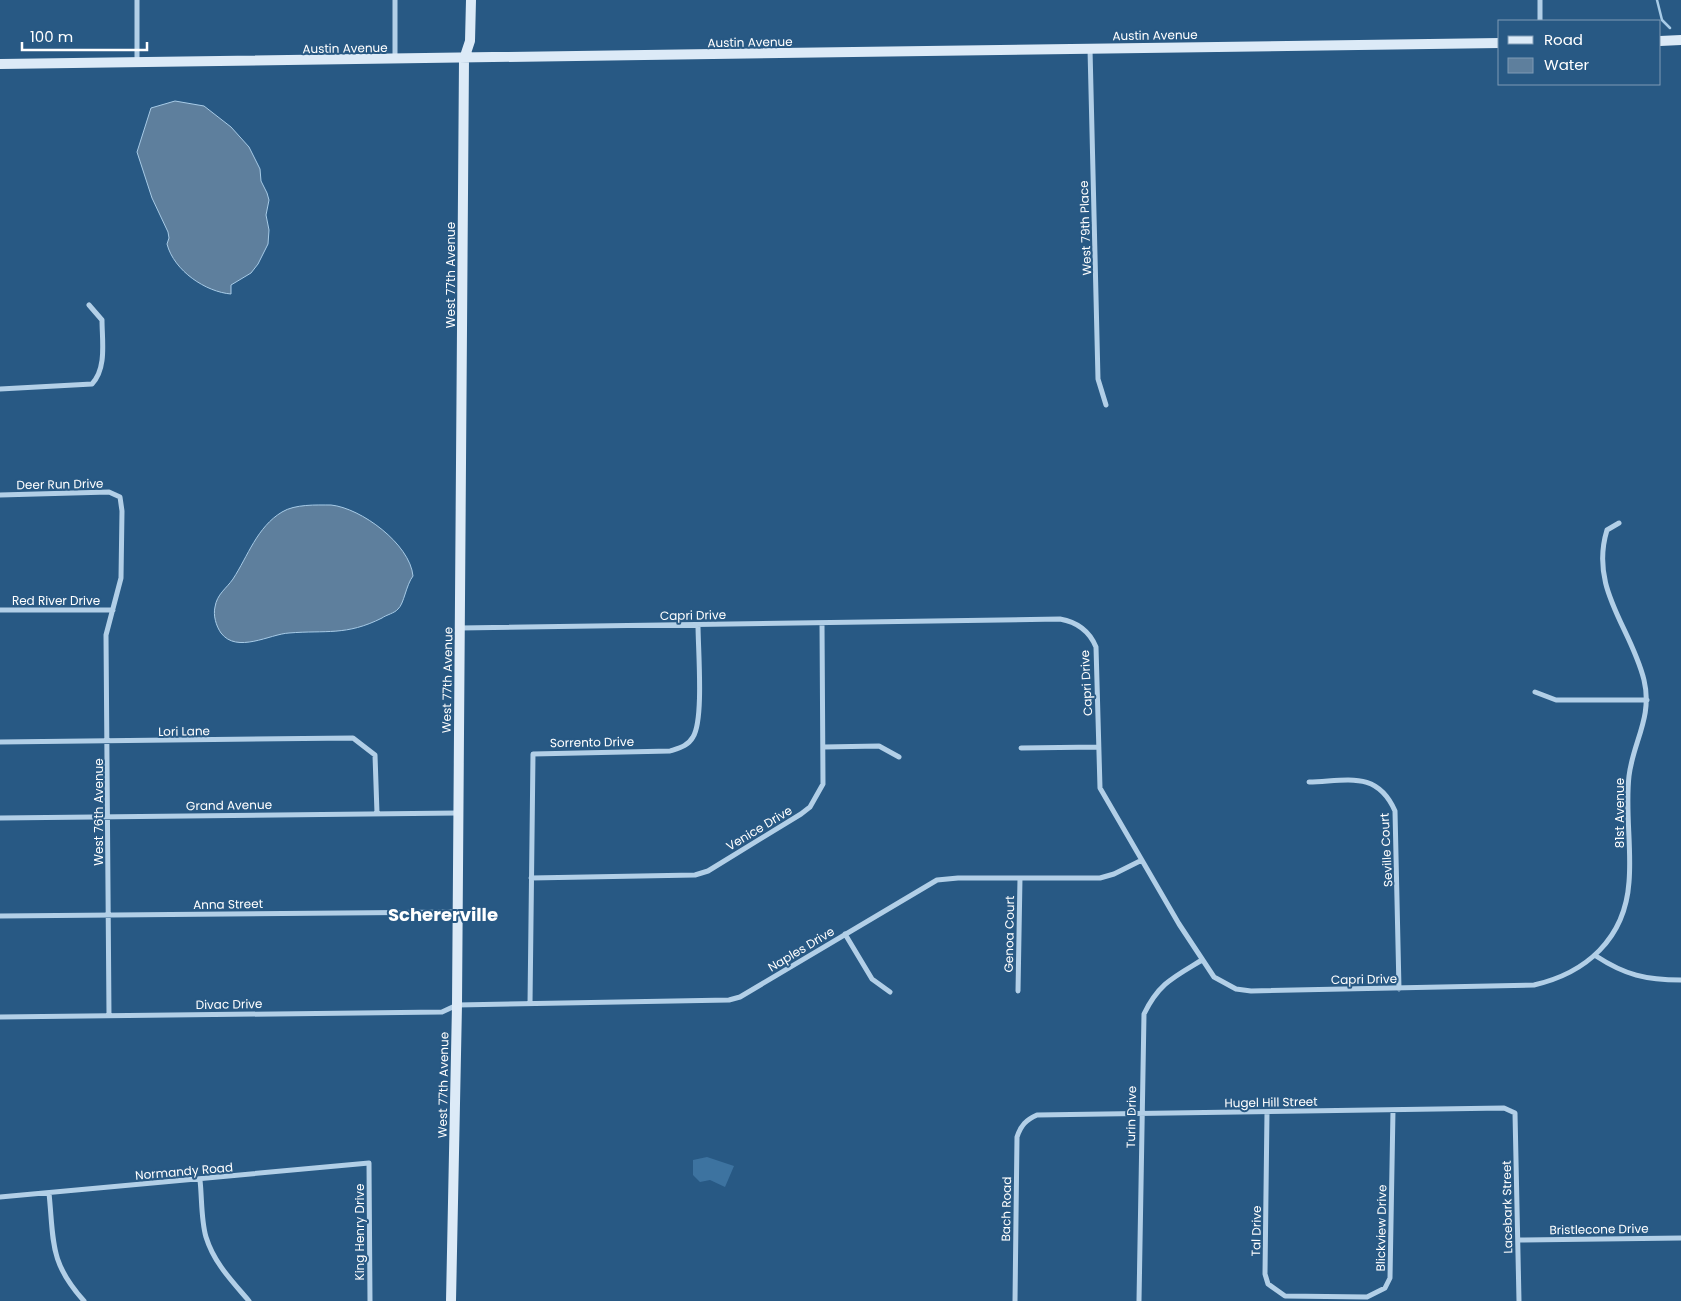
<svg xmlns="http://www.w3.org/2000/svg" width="1681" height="1301" font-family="Poppins,sans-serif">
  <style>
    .green { fill: #3d73a0 }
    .water { fill: #5e7f9d; stroke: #a7cbe7 }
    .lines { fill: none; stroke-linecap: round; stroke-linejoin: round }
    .stream { stroke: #a7cbe7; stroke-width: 2.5 }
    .street { stroke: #b2cfe7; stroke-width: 5 }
    .secondary { stroke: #dceaf7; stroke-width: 10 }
    .labels { text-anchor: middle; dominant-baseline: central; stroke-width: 4; stroke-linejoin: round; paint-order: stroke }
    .street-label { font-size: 12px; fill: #fff; stroke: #285984 }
    .district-label { font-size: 18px; font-weight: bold; fill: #fff; stroke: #285984 }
  </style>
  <rect width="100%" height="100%" fill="#285984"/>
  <path class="green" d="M707,1157L734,1166L725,1187L710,1180L700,1182L693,1175V1160Z"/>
  <path class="water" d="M175,101L204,106L231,127L249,147L260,169L261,181L267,193L269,200L266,215L269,230L268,244L258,264L251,273L231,285V294C206,292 174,271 167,244L169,238L168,232L152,198L137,152L151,108Z
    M331,505C361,508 410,544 413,576C406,585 404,604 398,609C395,613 386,615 382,618C346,636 326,630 289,633C270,634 237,654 221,633C216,626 213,615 215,607C217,594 226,589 233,579C248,556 257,527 282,512C295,504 316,505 331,505Z"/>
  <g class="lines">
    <path class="stream" d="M1657,0L1662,20L1670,28"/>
    <path class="street" d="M137,0V62
      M395,0V59
      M1540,0V21
      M1090,49L1098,379L1106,405
      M0,389L92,384C107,368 102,341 102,320L89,305
      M0,495L109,492L120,497L122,511L121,578L106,635L109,1015
      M0,610H113
      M460,628L1060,619C1077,622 1089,630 1096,647L1100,788L1179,924L1214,977L1236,989L1251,991L1534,985C1586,973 1625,939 1629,882C1632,847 1625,811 1629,776C1633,742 1653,717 1644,680C1631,627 1589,589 1607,530L1619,523
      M1535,692L1556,700H1647
      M0,742L353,738L375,755L377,813
      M824,747L879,746L899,757
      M1021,748L1098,747
      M1309,782C1347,781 1377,770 1395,811L1399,989
      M0,818L458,813
      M531,878L695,875L708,871L801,814L810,807L823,784L822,623
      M0,916L457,912
      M845,934L872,979L890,992
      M1596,956C1625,975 1646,980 1681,980
      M1018,991L1020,878
      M530,1004L533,754L670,751C679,748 688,746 693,737C704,720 698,649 698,625
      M0,1017L442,1012L457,1005L729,1000L740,997L937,880L958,878H1100L1114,874L1142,860
      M1267,1112L1265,1274L1268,1284L1285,1296L1367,1297L1385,1288L1390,1278L1393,1110
      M200,1180C202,1198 201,1220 206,1237C214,1263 232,1281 249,1301
      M49,1193C54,1242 49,1262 84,1301
      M0,1197L369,1163L370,1301
      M1518,1240L1681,1238
      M1015,1301L1017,1137C1021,1125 1026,1120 1037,1115L1504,1108L1515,1113L1519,1301
      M1139,1301L1144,1014C1159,983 1174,977 1202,960"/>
    <path class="secondary" d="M1660,41L1681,40
      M0,64L1500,43
      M451,1301L457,1005L464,59L470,41L471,0"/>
  </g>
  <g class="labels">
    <g class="street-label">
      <text transform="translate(1155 35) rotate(-1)">Austin Avenue</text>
      <text transform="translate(750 42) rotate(-1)">Austin Avenue</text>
      <text transform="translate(345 48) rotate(-1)">Austin Avenue</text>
      <text transform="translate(1085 228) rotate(-92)">West 79th Place</text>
      <text transform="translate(450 275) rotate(-90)">West 77th Avenue</text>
      <text transform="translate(60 484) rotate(-1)">Deer Run Drive</text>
      <text x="56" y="600">Red River Drive</text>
      <text transform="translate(693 615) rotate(-1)">Capri Drive</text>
      <text transform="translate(447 680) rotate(-89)">West 77th Avenue</text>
      <text transform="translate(1086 683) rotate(-93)">Capri Drive</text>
      <text transform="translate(184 731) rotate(-1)">Lori Lane</text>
      <text transform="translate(592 742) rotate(-1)">Sorrento Drive</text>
      <text transform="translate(229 805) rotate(-1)">Grand Avenue</text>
      <text transform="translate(98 812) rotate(-90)">West 76th Avenue</text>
      <text transform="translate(1619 813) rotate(-90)">81st Avenue</text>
      <text transform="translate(759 828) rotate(-31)">Venice Drive</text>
      <text transform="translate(1386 850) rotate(-93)">Seville Court</text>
      <text transform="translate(228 904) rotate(-1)">Anna Street</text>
      <text transform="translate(1009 934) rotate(-89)">Genoa Court</text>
      <text transform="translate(801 949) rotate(-31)">Naples Drive</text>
      <text transform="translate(1364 979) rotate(-1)">Capri Drive</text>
      <text transform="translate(229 1004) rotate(-1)">Divac Drive</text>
      <text transform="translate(443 1085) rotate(-89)">West 77th Avenue</text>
      <text transform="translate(1271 1102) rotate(-1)">Hugel Hill Street</text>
      <text transform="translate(1131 1117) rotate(-89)">Turin Drive</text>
      <text transform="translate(184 1171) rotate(-5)">Normandy Road</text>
      <text transform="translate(1507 1207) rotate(-91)">Lacebark Street</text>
      <text transform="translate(1006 1209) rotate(-89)">Bach Road</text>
      <text transform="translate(1381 1228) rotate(-89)">Blickview Drive</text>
      <text transform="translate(1599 1229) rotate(-1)">Bristlecone Drive</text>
      <text transform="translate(1256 1231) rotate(-89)">Tal Drive</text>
      <text transform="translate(359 1232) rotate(-90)">King Henry Drive</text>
    </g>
    <g class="district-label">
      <text x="443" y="914">Schererville</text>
    </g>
  </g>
  <rect x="1498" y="20" width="162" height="65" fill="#285984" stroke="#7e9bb5"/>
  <rect x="1508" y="36" width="25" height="8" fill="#dceaf7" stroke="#7e9bb5"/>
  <text x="1544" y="45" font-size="15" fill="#ffffff">Road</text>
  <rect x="1508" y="58" width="25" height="15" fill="#5e7f9d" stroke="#7e9bb5"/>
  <text x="1544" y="70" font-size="15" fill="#ffffff">Water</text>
  <path d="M22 42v8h125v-8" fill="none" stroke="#ffffff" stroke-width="2.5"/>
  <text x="30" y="42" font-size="15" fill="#ffffff" stroke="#285984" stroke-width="4" paint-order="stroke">100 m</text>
</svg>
